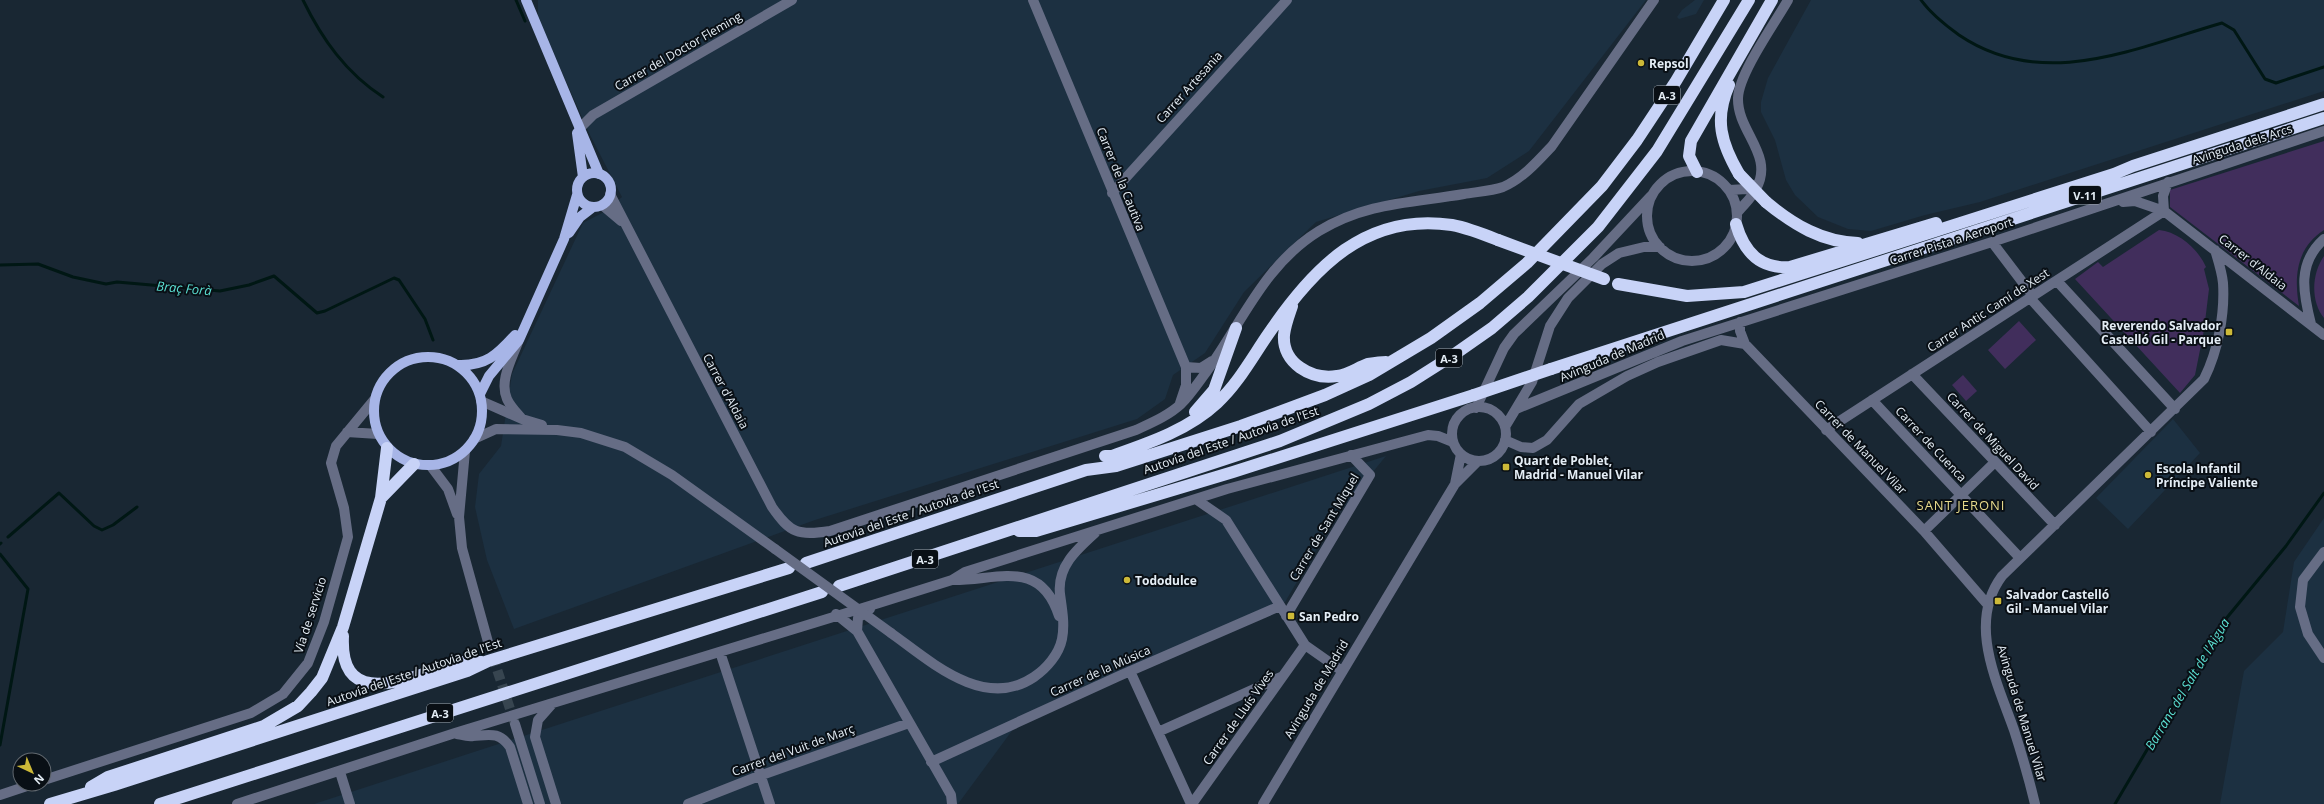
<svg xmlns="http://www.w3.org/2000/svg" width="2324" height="804" font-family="'Open Sans',sans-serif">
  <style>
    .built { fill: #1c3041 }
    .green { fill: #412e5c }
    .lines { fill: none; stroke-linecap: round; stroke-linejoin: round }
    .stream { stroke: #001714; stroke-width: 3 }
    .minor-tunnel { stroke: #374550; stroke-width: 10; stroke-dasharray: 10 5; stroke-linecap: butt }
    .minor { stroke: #666d85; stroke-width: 10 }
    .major { stroke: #a7b5e7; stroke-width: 10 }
    .highway { stroke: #c8d3f7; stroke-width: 12 }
    .minor-bridge { stroke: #666d85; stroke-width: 10 }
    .highway-bridge { stroke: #c8d3f7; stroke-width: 12 }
    .poi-dot { fill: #cdb938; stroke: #090f15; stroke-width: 1.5 }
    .labels { text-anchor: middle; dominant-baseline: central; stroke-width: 4; stroke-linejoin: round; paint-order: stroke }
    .shield { fill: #090f15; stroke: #a2aab2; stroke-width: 1 }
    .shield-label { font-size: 11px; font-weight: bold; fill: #e4edf5 }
    .street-label { font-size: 12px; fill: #e4edf5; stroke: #090f15 }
    .poi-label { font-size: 12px; font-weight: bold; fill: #e4edf5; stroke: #090f15; text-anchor: start }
    .water-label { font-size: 13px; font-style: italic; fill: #5bdfd2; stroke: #090f15 }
    .neighbourhood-label { font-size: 13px; letter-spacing: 1px; fill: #e6d98b; stroke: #090f15 }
  </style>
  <rect width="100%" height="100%" fill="#192733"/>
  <path class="built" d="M538,0H1646L1529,151L1487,178L1419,191L1316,222L1244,292L1205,353L1173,375L1165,399L1137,419L815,520L514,629L487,560L475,507L479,474L501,446L512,374L583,223L604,212L622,197L589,133L538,18Z
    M1695,0H1704L1696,14L1679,19L1677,17L1682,10Z
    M1811,0H2324V91L1980,202L1925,215L1871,231L1848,229L1818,217L1795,195L1786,180L1775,140L1761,112V102L1768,78Z
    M2173,419L2200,453L2128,529L2096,498Z
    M1386,456L1334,519L1285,602L1014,728L958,804H314Z
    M2324,518V804H2220L2244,671L2283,632L2294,562Z"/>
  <path class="green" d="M2324,141V230C2296,248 2294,277 2299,306L2170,207V190Z
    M2159,230C2179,232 2198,249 2206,267L2204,269L2209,289L2204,330L2195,375L2180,393L2075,279L2098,262L2103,267Z
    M2324,256V318C2310,301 2312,273 2324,256Z
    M2019,321L2036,340L2005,369L1988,350Z
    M1963,375L1977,391L1966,401L1952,385Z"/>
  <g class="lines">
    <path class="stream" d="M303,0C322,39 346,73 383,97
      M516,0L525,21
      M1921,0C1931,14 1945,25 1959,35C2043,92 2135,48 2222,23L2234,30L2265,79L2276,83L2324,67
      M0,265L38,264L73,277L106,284L117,282L220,291L249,285L274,276L317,313L325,311L394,278L399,280L425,319L433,340
      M8,537L59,493L94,526L102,530L113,525L137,507
      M0,544L1,543
      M0,554L28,589L0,745
      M2115,804L2220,626L2286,546L2324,493"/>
    <path class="minor-tunnel" d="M488,642L515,724"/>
    <path class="minor" d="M1033,0L1186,367V385L1180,403
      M579,129L593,115L792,0
      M1647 216a45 45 0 1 1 90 0a45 45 0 1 1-90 0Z
      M1729,190L1747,189L1757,184
      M1112,193L1287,0
      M610,194L772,507C790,533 798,536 830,531L1136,430C1151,423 1168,416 1181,404C1191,394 1198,383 1207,371C1243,321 1264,265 1319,231C1367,202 1412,203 1464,194C1476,192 1492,191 1503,187C1522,179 1538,161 1552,146L1654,0
      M2123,202L2135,201L2164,211L2324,335
      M602,205L621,221
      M2164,211L2163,196L2168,182
      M1737,213C1743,205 1752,198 1756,189C1775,155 1737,132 1738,98C1739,73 1775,23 1788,0
      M1992,242L2033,296
      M2057,281L2175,409
      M2030,298L2151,432
      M1740,322V331L1745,344L1924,531L1988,605
      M2311,324C2303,293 2297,263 2324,239
      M518,342C512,359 499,381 507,399C510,406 517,413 522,419
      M1186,367L1201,368L1212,361
      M1912,374L2055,525
      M1872,400L2020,558
      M481,401L522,419L542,425
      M1452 434a27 27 0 1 1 54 0a27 27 0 1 1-54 0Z
      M1476,408L1504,348L1514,334L1593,258L1651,196
      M1516,409L1682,341L1992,242L2324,131
      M1505,427L1532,382L1550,326L1568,298L1602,264L1619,253L1644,247H1660
      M1826,430L2164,211
      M347,432L378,434
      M474,439L496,429L557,430L581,433L625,447L672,475L775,549
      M1505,440L1521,447L1533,448L1547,440L1579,404L1627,376L1658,362L1721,340L1745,344
      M465,451L459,517L462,548L488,642
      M430,465L448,489L457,514
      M1455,484L1461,454
      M1197,500L1226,520L1305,645L1342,671
      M1924,531L1995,462
      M2324,552L2303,580L2300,607L2308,634L2324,658
      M952,580C996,581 1040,557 1059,616
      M836,614L857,631L951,795L952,804
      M1286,616L1370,475L1351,455
      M857,631L858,618L870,609
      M891,633C930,661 984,711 1034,677C1047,668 1059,654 1062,639C1065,624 1062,609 1060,594C1057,567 1076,550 1095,533
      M720,652L770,804
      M1130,671L1191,804
      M553,703L538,720L535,737L556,804
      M515,724L540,804
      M1158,732L1283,676
      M457,734C462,735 468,737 473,736C489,735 499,731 510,747L528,804
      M931,762L1119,676L1280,606
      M340,772L350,804
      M44,780L251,713L283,694L308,663L324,622L348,537L344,508L331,463L336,446L374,400
      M0,795L33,784
      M237,804L455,733L879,603L952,580L965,572L1227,489L1428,435L1438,436L1453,442
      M688,804L759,776L909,723
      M1192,804L1305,645
      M1263,804L1455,484L1478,461
      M2035,804C2029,779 2022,755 2014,730C1997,682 1967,623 2002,576L2204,379C2218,351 2225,314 2223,283C2222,272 2218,260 2215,250"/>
    <path class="major" d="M526,0L599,174
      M577,133L583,177
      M577 190a17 17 0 1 1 34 0a17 17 0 1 1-34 0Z
      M569,233L580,217L593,207
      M374 411a54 54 0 1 1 108 0a54 54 0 1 1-108 0Z
      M458,365C486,366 497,355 515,335
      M480,394L489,376L519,340L564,239L577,195"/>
    <path class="highway" d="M1729,85C1714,119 1721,143 1739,174
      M1697,172L1689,156L1691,141L1772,0
      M1766,202C1794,225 1822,242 1858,243
      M1736,224C1744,252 1760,269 1790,267L1936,223
      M1618,284L1687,296L1744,292L2114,174L2133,166L2324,104
      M1292,306C1289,315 1285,325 1284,335C1282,363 1311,380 1337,376C1348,375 1357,368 1368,364C1374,363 1380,362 1386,362
      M1551,369L2324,118
      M1195,412L1214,390L1236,328
      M1105,456H1112C1149,443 1188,430 1217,403C1238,384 1253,356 1269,333C1313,268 1366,212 1452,225C1468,228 1483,234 1498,240
      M381,498L414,464
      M1019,531H1036L1233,472L1474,395
      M806,563L1086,470L1116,466L1241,426L1325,395L1369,375L1431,338L1480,303L1527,263L1602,186L1637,140L1676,81L1724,0
      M839,586L1280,441L1369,404L1411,382L1452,356L1492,328L1528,297L1598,227L1657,151L1749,0
      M343,636C339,719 422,670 464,662C469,661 476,662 482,662
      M91,787L108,777L264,726L298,706L311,692L322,678L343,627L381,498L387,448
      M50,804L114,785L467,671L488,661L789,568
      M160,804L822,592"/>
    <path class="minor-bridge" d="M775,549L891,633"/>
    <path class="highway-bridge" d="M1739,174L1766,202
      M1498,240L1604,279
      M1474,395L1551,369"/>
  </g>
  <g class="poi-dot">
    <circle cx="1641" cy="63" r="4"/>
    <rect x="2225" y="328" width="8" height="8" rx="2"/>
    <rect x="1502" y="463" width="8" height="8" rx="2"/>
    <circle cx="2148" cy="475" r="4"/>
    <circle cx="1127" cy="580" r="4"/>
    <rect x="1994" y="597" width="8" height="8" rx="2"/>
    <rect x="1287" y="612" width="8" height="8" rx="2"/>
  </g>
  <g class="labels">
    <g class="shield">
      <rect x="1654" y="86" width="26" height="18" rx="3"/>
      <rect x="2069" y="186" width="32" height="18" rx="3"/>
      <rect x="1436" y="349" width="26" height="18" rx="3"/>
      <rect x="912" y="550" width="26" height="18" rx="3"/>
      <rect x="427" y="704" width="26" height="18" rx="3"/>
    </g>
    <g class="shield-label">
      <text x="1667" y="95">A-3</text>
      <text x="2085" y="195">V-11</text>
      <text x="1449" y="358">A-3</text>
      <text x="925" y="559">A-3</text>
      <text x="440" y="713">A-3</text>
    </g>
    <g class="street-label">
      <text transform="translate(678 51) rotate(-30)">Carrer del Doctor Fleming</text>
      <text transform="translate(1189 87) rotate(-48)">Carrer Artesania</text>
      <text transform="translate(2242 144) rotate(-18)">Avinguda dels Arcs</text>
      <text transform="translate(1121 179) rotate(68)">Carrer de la Cautiva</text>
      <text transform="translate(1951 241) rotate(-18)">Carrer Pista a Aeroport</text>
      <text transform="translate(2253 262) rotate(38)">Carrer d’Aldaia</text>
      <text transform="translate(1988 310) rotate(-33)">Carrer Antic Camí de Xest</text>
      <text transform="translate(1612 356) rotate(-23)">Avinguda de Madrid</text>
      <text transform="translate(726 391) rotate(62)">Carrer d'Aldaia</text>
      <text transform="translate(1231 440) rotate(-19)">Autovía del Este / Autovia de l'Est</text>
      <text transform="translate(1993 441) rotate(47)">Carrer de Miguel David</text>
      <text transform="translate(1931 444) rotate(47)">Carrer de Cuenca</text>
      <text transform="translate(1861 447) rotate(46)">Carrer de Manuel Vilar</text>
      <text transform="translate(911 513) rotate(-19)">Autovía del Este / Autovia de l'Est</text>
      <text transform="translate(1324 527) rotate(-59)">Carrer de Sant Miquel</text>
      <text transform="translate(310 615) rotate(-72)">Vía de servicio</text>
      <text transform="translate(1100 671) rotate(-24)">Carrer de la Música</text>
      <text transform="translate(414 672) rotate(-19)">Autovía del Este / Autovia de l'Est</text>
      <text transform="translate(1316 689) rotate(-59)">Avinguda de Madrid</text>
      <text transform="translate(2022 713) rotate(73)">Avinguda de Manuel Vilar</text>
      <text transform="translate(1238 717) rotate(-55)">Carrer de Lluís Vives</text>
      <text transform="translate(793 750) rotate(-20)">Carrer del Vuit de Març</text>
    </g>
    <g class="poi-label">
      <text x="1649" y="63">Repsol</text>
      <text x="2221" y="325" text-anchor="end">Reverendo Salvador<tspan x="2221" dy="14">Castelló Gil - Parque</tspan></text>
      <text x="1514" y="460">Quart de Poblet,<tspan x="1514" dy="14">Madrid - Manuel Vilar</tspan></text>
      <text x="2156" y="468">Escola Infantil<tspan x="2156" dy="14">Príncipe Valiente</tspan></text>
      <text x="1135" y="580">Tododulce</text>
      <text x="2006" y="594">Salvador Castelló<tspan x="2006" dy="14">Gil - Manuel Vilar</tspan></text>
      <text x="1299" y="616">San Pedro</text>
    </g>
    <g class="water-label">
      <text transform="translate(184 288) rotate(5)">Braç Forà</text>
      <text transform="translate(2187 684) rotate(-59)">Barranc del Salt de l'Aigua</text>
    </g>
    <g class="neighbourhood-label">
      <text x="1961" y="505">SANT JERONI</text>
    </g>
  </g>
  <g transform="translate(32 772) rotate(136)"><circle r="19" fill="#090f15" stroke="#61686f"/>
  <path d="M0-3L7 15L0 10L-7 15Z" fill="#cdb938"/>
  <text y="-6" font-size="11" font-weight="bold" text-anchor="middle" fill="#e4edf5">N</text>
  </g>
</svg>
